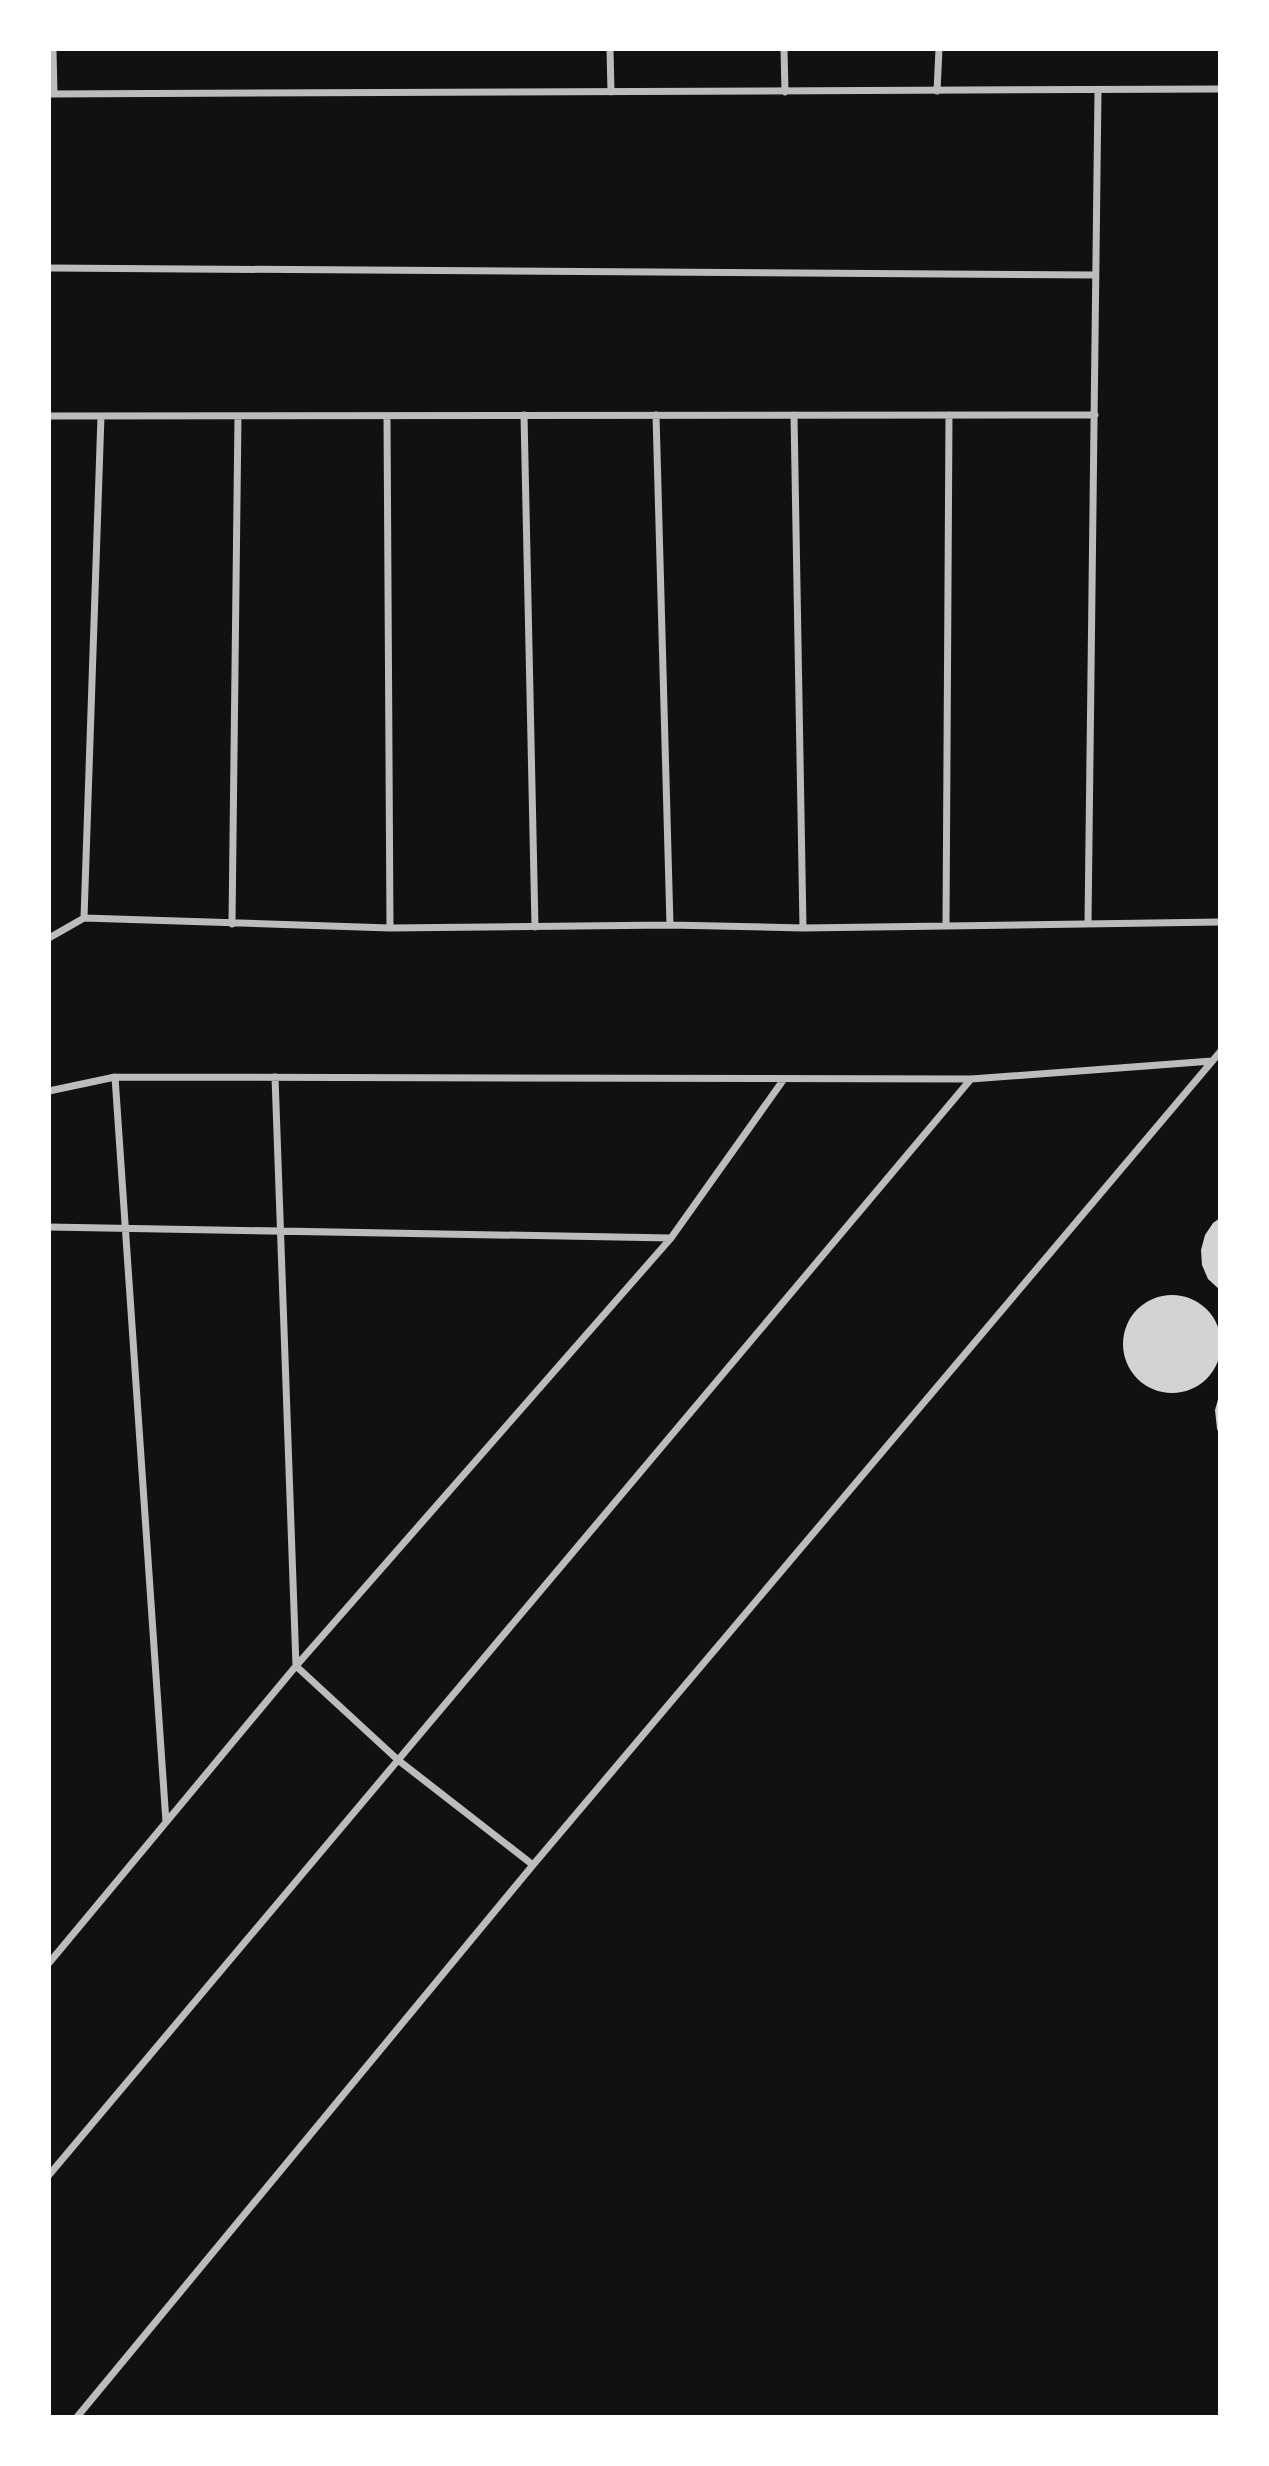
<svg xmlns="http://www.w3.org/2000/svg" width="1269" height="2466" font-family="'DM Sans',sans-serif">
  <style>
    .building { fill: #d3d3d3 }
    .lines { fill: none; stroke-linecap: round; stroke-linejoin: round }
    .minor { stroke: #bcbcbc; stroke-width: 7 }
  </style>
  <rect width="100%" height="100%" fill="#111"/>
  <path class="building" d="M1220,1218V1290L1208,1279L1202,1265L1201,1250L1205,1235L1213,1223Z
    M1123 1344a49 49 0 1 1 98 0a49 49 0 1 1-98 0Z
    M1219,1396H1220V1435L1217,1429L1215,1410Z"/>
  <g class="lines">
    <path class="minor" d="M53,49L54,94
      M610,49L611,92
      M784,49L785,92
      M937,91L939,49
      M49,94L1220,89
      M49,268L1095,275
      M524,415L535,927
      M656,415L670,925
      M794,415L803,928
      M49,416L1095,415
      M387,416L390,928
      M84,918L101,416
      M1088,923L1098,91
      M232,924L238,416
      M946,925L949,415
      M49,938L84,918L390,928L670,925L803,928L1220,922
      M115,1077L166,1822
      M275,1077L296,1666L398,1760L533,1865
      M49,1091L115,1077L971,1079L1212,1061
      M49,1227L671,1238
      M49,1963L296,1666L671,1238L784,1079
      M49,2175L971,1079
      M77,2417L533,1865L1220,1052"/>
  </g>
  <rect width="1269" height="2466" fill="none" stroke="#ffffff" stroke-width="102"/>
</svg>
